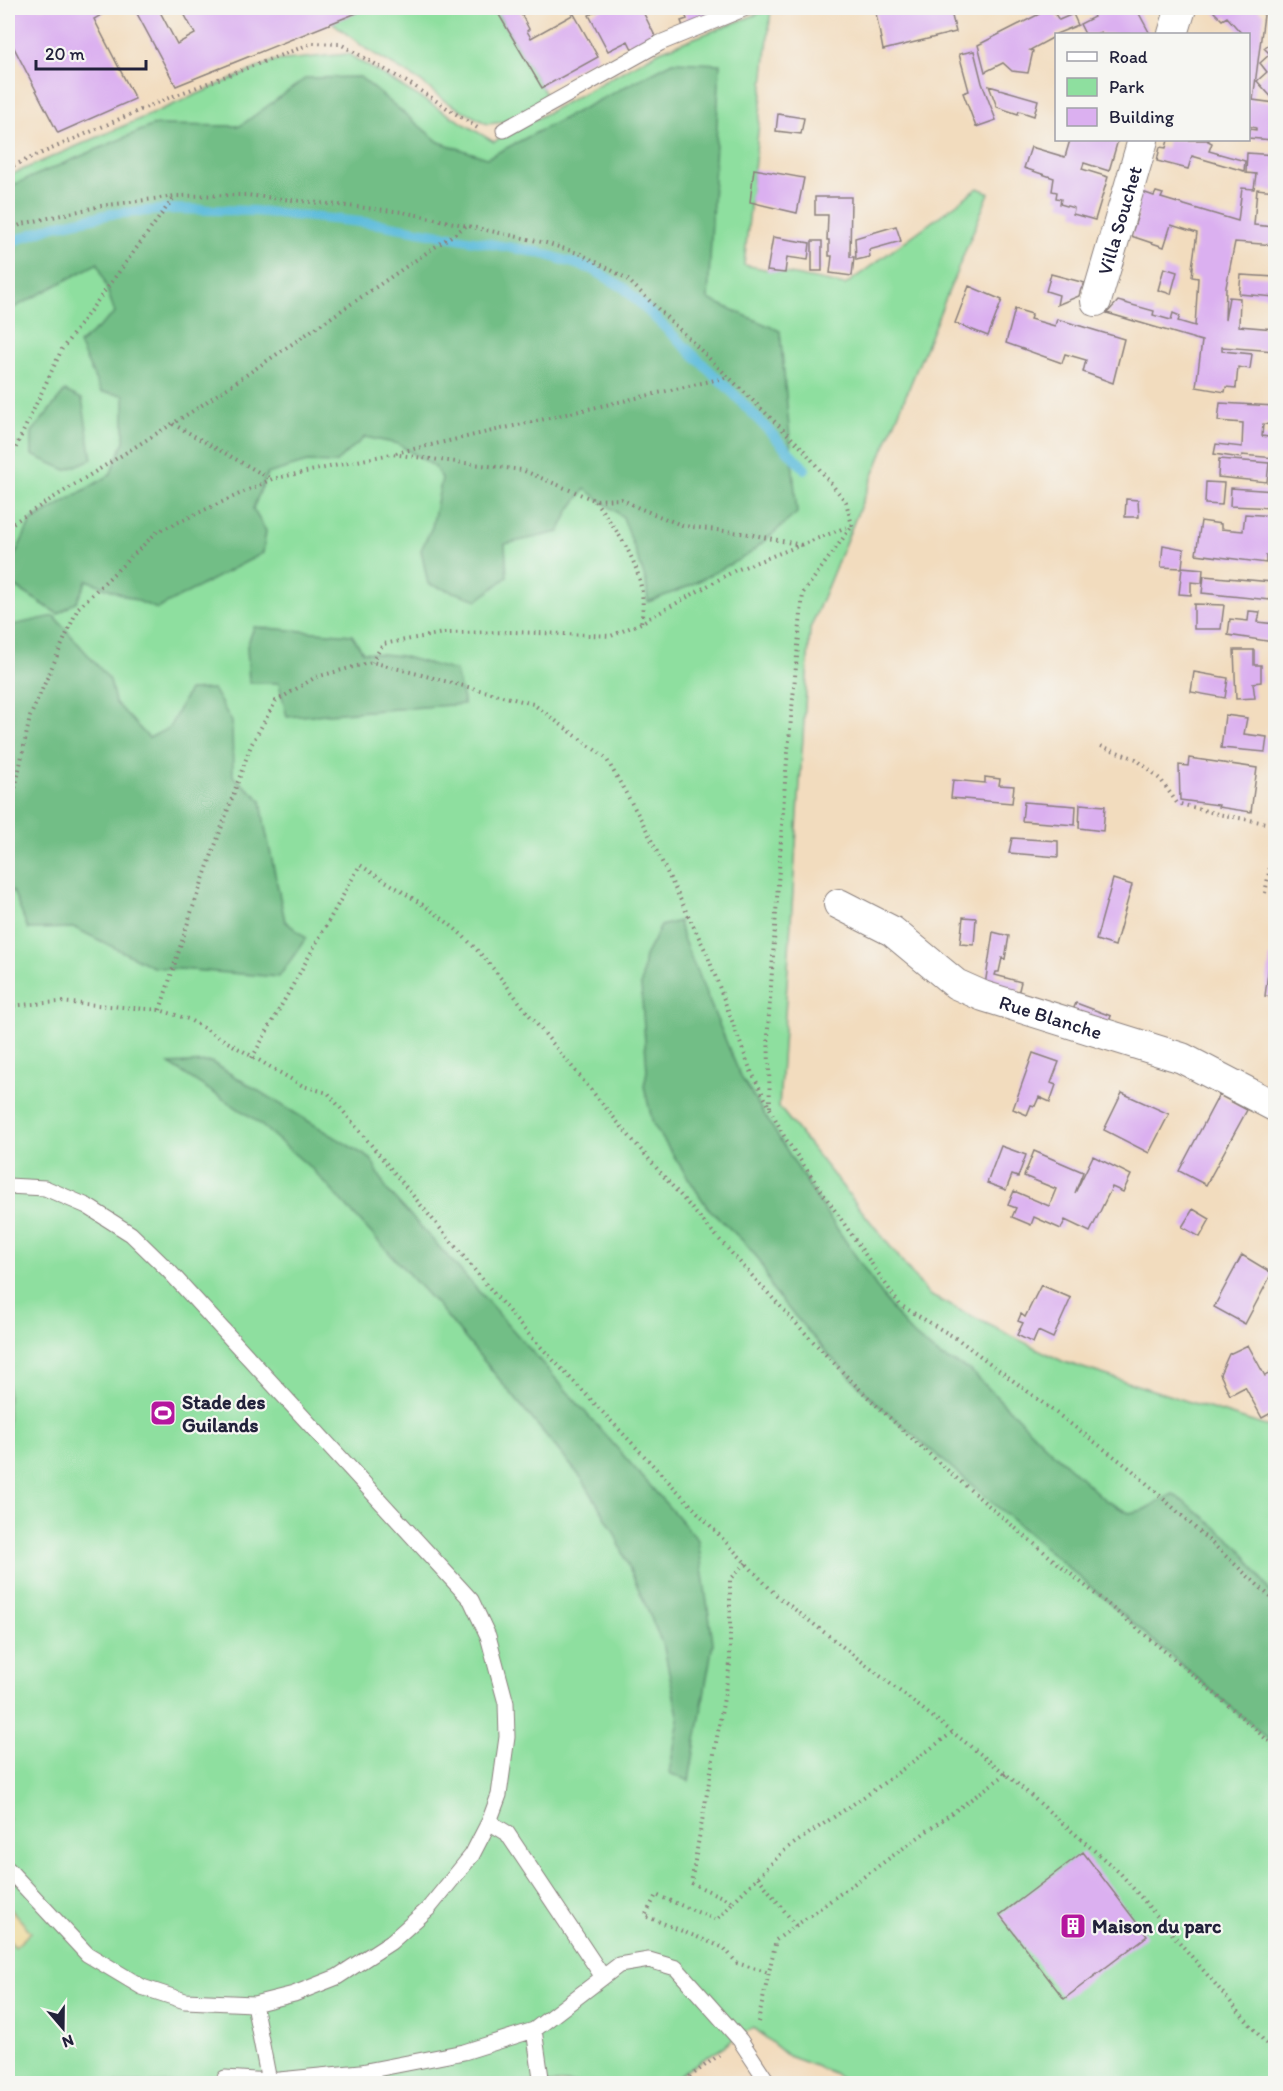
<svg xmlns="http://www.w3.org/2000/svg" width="1283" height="2091" font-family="Itim,sans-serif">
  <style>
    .green { fill: #8edf9f; stroke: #58806d; stroke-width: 1.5 }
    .forest { fill: #72be86; stroke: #4a7060; stroke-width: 1.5 }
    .sand { fill: #eeda9e; stroke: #887e6c; stroke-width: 1.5 }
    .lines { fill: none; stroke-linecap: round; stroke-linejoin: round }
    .stream { stroke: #5dbcdb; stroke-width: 10 }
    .building { fill: #dbb0f0 }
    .lane-casing { stroke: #8a7f7c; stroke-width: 17 }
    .street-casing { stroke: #8a7f7c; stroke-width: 32 }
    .path { stroke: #8a7f7c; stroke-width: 4; stroke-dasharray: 1.5 4.5; stroke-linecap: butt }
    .lane { stroke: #fff; stroke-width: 15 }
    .street { stroke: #fff; stroke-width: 30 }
    .labels { text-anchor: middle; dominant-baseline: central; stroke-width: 4.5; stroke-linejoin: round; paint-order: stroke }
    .street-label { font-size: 20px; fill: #22223b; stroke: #f6f6f2 }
    .poi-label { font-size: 20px; font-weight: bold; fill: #22223b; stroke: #f6f6f2; text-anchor: start }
  </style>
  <rect width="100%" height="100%" fill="#f6f6f2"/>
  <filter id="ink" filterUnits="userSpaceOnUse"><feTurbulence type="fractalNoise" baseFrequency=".0167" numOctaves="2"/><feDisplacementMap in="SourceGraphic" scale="12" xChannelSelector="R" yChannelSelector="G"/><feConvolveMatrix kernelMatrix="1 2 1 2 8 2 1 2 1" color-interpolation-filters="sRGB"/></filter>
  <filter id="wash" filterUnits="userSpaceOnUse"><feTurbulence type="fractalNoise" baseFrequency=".008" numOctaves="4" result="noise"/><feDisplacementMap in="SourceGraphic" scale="24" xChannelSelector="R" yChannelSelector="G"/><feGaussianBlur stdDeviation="1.35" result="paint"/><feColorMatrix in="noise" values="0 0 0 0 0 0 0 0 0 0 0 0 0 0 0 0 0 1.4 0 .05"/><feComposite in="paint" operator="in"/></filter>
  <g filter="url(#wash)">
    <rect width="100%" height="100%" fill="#f2dcbe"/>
    <path class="green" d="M369,8H495L548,98L504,122L487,124L445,101L420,81L366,49L332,22Z
      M771,9L744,265L845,285L978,188L989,193L810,629L779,1107L929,1295L1064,1362L1275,1429V2083H847L834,2073L788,2056L753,2027L667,2083H8V176L274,61L348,54L494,142L660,51Z"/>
    <path class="forest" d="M673,62L720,64L708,299L780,331L797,513L748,555L687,587L648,602L646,581L623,517L585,489L570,509L559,532L505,544L507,577L478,600L428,584L421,550L432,527L442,478L434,466L398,444L365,437L335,463L307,462L267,474L253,509L266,531L263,553L157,609L87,580L77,601L58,614L8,582V570L31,521L110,475L124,441V395L101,392L79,344L115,313L98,263L8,311V187L154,125L240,126L306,78L360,77L439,142L487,158Z
      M65,391L82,399L92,459L66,470L32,455V432Z
      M54,616L110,680L115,702L149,738L169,728L189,690L213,689L232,722L233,776L261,800L265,827L285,921L306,938L279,977L153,967L75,928L28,929L13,891H8V626Z
      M254,627L352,635L363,652L401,656L456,671L464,704L287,717L279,683H249L247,646Z
      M679,921L682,936L741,1077L821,1205L893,1311L910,1332L941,1357L970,1370L1046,1446L1105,1500L1129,1513L1143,1510L1173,1494L1203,1516L1240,1548L1275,1599V1745L875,1402L828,1354L773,1291L760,1261L745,1243L707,1207L653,1124L644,1086L647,1071L641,985L645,956L661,926Z
      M211,1062L371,1159L387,1190L452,1261L698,1540L713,1643L689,1781L669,1773L679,1720L664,1648L613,1530L583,1480L439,1307L313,1170L254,1119L169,1064Z"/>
    <path class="sand" d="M8,1906L31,1932L15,1947L8,1939Z"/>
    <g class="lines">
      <path class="stream" d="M8,243L54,226L111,214L172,209L254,211L379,224L541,253L592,269L624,288L735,395L805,469"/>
    </g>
    <g id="blocks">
      <path class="building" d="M8,8H100L103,14L94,19L135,99L58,133L8,36Z
        M134,8H158L177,44L195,34L181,8H369L176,86Z
        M495,8H518L529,29L527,31L531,38L574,14L598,57L542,88Z
        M604,8H641L657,40L633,51L628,41L608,51L589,15Z
        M682,8H734L684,29L681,21L687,19Z
        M875,8H950L956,32L883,50Z
        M1051,8L1059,20L1073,14L1078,25L1056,34V36L1030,50L1033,51L1028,73L1012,71L1003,63L985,72L978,45Z
        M1089,8H1136L1150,34H1102L1101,32L1096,34H1085L1080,24L1094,17Z
        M1217,8H1257L1264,15L1253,100L1275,103V131H1273V140L1248,138L1249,129L1256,130V128L1248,126V34H1242L1227,17L1222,20L1214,12L1218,9Z
        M1269,44L1275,51V101L1257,81L1267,72L1260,63L1270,54L1264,48Z
        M974,51L982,83L996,120L976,127L963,93L969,91L959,54Z
        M989,86L1038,100L1034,116L1019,111L1018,114L997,107Z
        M778,114L804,118L801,134L776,131Z
        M1070,140H1118L1109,171L1084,163L1082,169L1108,177L1095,220L1073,214L1074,208L1060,204L1061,199L1056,198L1057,192L1052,191L1054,178L1024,168L1031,147L1065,157Z
        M1168,140H1209L1208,141L1212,143L1209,151L1245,161L1244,171L1192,156L1188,169L1157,161L1160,147L1166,148Z
        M1247,153L1275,155V191L1257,189L1254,225L1275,227V245L1235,242L1226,287L1225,320L1229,297L1240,298L1239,326L1275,329V351L1222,347V351L1252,354L1250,369L1238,367L1236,388L1226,387L1225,392L1196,387L1202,341L1107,313L1118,301L1154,311L1153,315L1171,320L1173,313L1180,316L1178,321L1195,326L1198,278L1192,277L1193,267L1192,268L1197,233L1171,225L1164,247L1131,236L1138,215L1130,212L1137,190L1154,196L1156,192L1163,194L1161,198L1238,221L1242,188L1254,189L1256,174L1246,173Z
        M754,169L804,178L797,213L750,202Z
        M815,197H851L850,257H854L852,276L830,273L832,256H829V240H827L828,215H815Z
        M896,226L901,241L869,250L870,257L856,260L855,238Z
        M773,237L810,243L808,260L787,257L785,273L767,271Z
        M812,241H822V271H812Z
        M1164,268L1177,272L1171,294L1158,290Z
        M1051,274L1085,283L1081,289L1079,296L1057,305L1059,295L1046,291Z
        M1241,275L1275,277V297L1239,294Z
        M969,286L1002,300L988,336L955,323Z
        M1015,309L1032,314L1030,319L1055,326L1057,319L1124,339L1113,383L1083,372L1086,360L1065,354L1062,363L1006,343Z
        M1220,403L1275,406V425L1263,424L1262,436L1275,438V458L1242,455L1241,458L1214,454L1216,444L1242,447L1243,423L1218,421Z
        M1219,459L1269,463L1267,482L1218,477Z
        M1206,482L1224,483L1222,505L1205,504Z
        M1231,488L1275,491V508L1230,506Z
        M1126,499L1138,500L1139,517H1125Z
        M1245,514L1275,516V558L1266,556V563L1196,554L1201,521L1221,524V529L1243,531Z
        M1163,545L1184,549L1182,567L1203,569L1202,583L1191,582V595L1179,594L1182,568L1161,567Z
        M1204,576L1272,582L1270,600L1202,593Z
        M1194,604L1224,605L1221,629H1194Z
        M1249,611L1260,612L1258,622L1275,624L1273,642L1228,635L1230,619L1248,621Z
        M1234,650H1254V665H1261V682L1253,683L1255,698L1236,699Z
        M1194,672L1228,678L1225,698L1191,692Z
        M1225,715L1247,718L1244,734L1267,737L1265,752L1221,748Z
        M1189,758L1257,768L1251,812L1218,807L1219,805L1180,800L1179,765L1188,766Z
        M985,777L1000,779L999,785L1014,786L1012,803L951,798L953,780L985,783Z
        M1024,802L1076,806L1075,825L1022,821Z
        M1080,804L1105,806L1103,831L1079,828Z
        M1012,838L1058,841V857L1009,853Z
        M1113,879L1132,885L1115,946L1096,940Z
        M963,917L976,918L974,945L960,944Z
        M993,932L1009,936L1005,959L1002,958L999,972H996L995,975L1021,982L1016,1002L984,992Z
        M1270,957H1275V997L1265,996Z
        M1076,1003L1111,1016L1106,1030L1070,1017Z
        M1033,1053L1059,1062L1051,1083L1056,1085L1050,1102L1039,1097L1035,1106L1031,1105L1027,1115L1013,1109Z
        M1122,1093L1169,1114L1149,1153L1104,1130Z
        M1219,1095L1247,1110L1206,1185L1179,1171Z
        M1001,1146L1026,1155L1018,1177L1012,1175L1006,1190L987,1183Z
        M1034,1151L1083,1172L1075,1193L1093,1156L1131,1175L1123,1192L1112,1187L1090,1232L1065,1220L1061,1229L1034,1217L1031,1225L1012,1217L1016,1208L1008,1205L1014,1191L1049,1206L1056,1189L1024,1176Z
        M1193,1209L1210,1219L1200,1237L1182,1227Z
        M1242,1255L1272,1273L1245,1324L1214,1307Z
        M1041,1285L1071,1298L1053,1338L1038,1331L1033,1343L1017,1335L1023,1323L1018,1321L1021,1314L1025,1317Z
        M1248,1345L1265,1376L1273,1371L1275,1375V1411L1262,1418L1245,1387L1230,1395L1220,1374L1229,1354Z
        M1083,1852L1147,1936L1064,1999L1000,1915Z"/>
    </g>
  </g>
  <g filter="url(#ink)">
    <use href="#blocks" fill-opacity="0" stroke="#8a7f7c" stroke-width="1.5"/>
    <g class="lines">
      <g class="lane-casing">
        <path id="lane" d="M504,130L660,43L746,8
          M8,1186L45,1188L87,1206L131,1234L169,1271L471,1600L488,1636L506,1703L507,1737L499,1795L489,1822L472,1855L428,1909L391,1942L337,1977L294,1994L254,2004L185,2001L142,1987L87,1954L8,1869
          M489,1822L507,1833L603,1977
          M254,2004L269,2081
          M534,2030L542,2084
          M225,2078L269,2081L361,2072L464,2052L534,2030L619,1965L649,1960L676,1968L740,2040L769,2084"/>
      </g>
      <g class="street-casing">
        <g id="street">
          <path d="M1173,34L1181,8"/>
          <path id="s1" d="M1096,301L1143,140"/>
          <path id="s2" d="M839,904L892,931L956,984L983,996L1182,1058L1276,1107"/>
        </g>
      </g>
      <path class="path" d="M8,168L163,100L313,43L340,44L412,85L479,129
        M8,231L22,224L101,206L175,196L246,195L403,212L546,243L581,254L626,278L803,449L846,502L852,525L734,571L641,623L611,636L514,632L444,633L383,644L372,662
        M173,424L271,479
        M396,453L728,377
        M8,464L62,349L175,196
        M595,501C622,537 650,575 641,623
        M8,526L196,409L466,226
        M1101,746L1136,759L1161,780L1177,803L1218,814L1276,825
        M8,823L30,717L78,608L157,532L272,479L391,454L522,470L594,500L621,499L639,508L684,526L749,534L801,545
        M1265,893L1276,836
        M8,1006L59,1002L160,1010L188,1019L303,1086L328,1093L521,1326L775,1594L1006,1774L1120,1873L1276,2055
        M160,1010L191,913L251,745L276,701L316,677L372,662L533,704L606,758L643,823L707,954L750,1069L785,1138L900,1305L959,1340L1132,1470L1276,1602
        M252,1058L360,865C395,888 435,909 465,938C488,960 507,986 527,1012C551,1042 576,1071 600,1101C672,1188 748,1273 826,1355C964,1499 1129,1613 1276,1748
        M770,1107L768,1029L785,782L803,593L852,526
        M746,1563L730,1580V1664L691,1883L733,1902L717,1920L656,1895L645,1916L724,1948L737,1963L769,1973
        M758,1877L796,1926
        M733,1902L786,1849L877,1788L953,1732
        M758,2022L776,1940L1006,1774
        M680,2084L719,2055"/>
      <use href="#lane" class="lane"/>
      <use href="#street" class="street"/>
    </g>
  </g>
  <defs>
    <g id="stadium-square" transform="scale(1.35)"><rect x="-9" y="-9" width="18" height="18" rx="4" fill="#b5179e" stroke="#f6f6f2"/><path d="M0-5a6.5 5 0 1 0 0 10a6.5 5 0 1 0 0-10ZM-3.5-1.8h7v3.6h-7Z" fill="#fff"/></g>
    <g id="building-square" transform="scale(1.35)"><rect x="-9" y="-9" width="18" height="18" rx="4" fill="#b5179e" stroke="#f6f6f2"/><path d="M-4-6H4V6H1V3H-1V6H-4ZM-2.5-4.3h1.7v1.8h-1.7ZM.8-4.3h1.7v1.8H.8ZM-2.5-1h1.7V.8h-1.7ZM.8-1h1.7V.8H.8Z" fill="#fff"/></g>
  </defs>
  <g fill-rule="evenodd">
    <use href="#stadium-square" x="163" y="1413"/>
    <use href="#building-square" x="1073" y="1926"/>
  </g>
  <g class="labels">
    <g class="street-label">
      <text stroke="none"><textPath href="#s1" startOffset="84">Villa Souchet</textPath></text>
      <text stroke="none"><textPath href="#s2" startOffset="243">Rue Blanche</textPath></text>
    </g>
    <g class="poi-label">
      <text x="182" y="1402">Stade des<tspan x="182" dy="23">Guilands</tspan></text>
      <text x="1092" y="1926">Maison du parc</text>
    </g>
  </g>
  <rect width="1283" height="2091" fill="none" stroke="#f6f6f2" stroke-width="30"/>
  <rect x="1055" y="33" width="195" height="108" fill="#f6f6f2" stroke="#a1a1a9" stroke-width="1.5"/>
  <rect x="1067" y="52" width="30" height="9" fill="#ffffff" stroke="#a1a1a9" stroke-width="1.5"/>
  <text x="1109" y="63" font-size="18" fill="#22223b">Road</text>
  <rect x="1067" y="78" width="30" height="18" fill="#8edf9f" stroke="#a1a1a9" stroke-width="1.5"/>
  <text x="1109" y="93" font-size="18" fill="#22223b">Park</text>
  <rect x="1067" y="108" width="30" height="18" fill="#dbb0f0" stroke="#a1a1a9" stroke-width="1.5"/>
  <text x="1109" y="123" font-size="18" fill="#22223b">Building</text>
  <g transform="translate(63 2028) rotate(160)" stroke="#f6f6f2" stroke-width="4.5" paint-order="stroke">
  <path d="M0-4.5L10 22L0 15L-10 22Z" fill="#22223b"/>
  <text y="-9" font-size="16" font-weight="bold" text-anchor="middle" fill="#22223b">N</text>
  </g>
  <path d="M36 60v9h110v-9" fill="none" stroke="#22223b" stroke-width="3"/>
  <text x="45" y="60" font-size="18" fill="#22223b" stroke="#f6f6f2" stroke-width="4.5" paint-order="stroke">20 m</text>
</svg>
